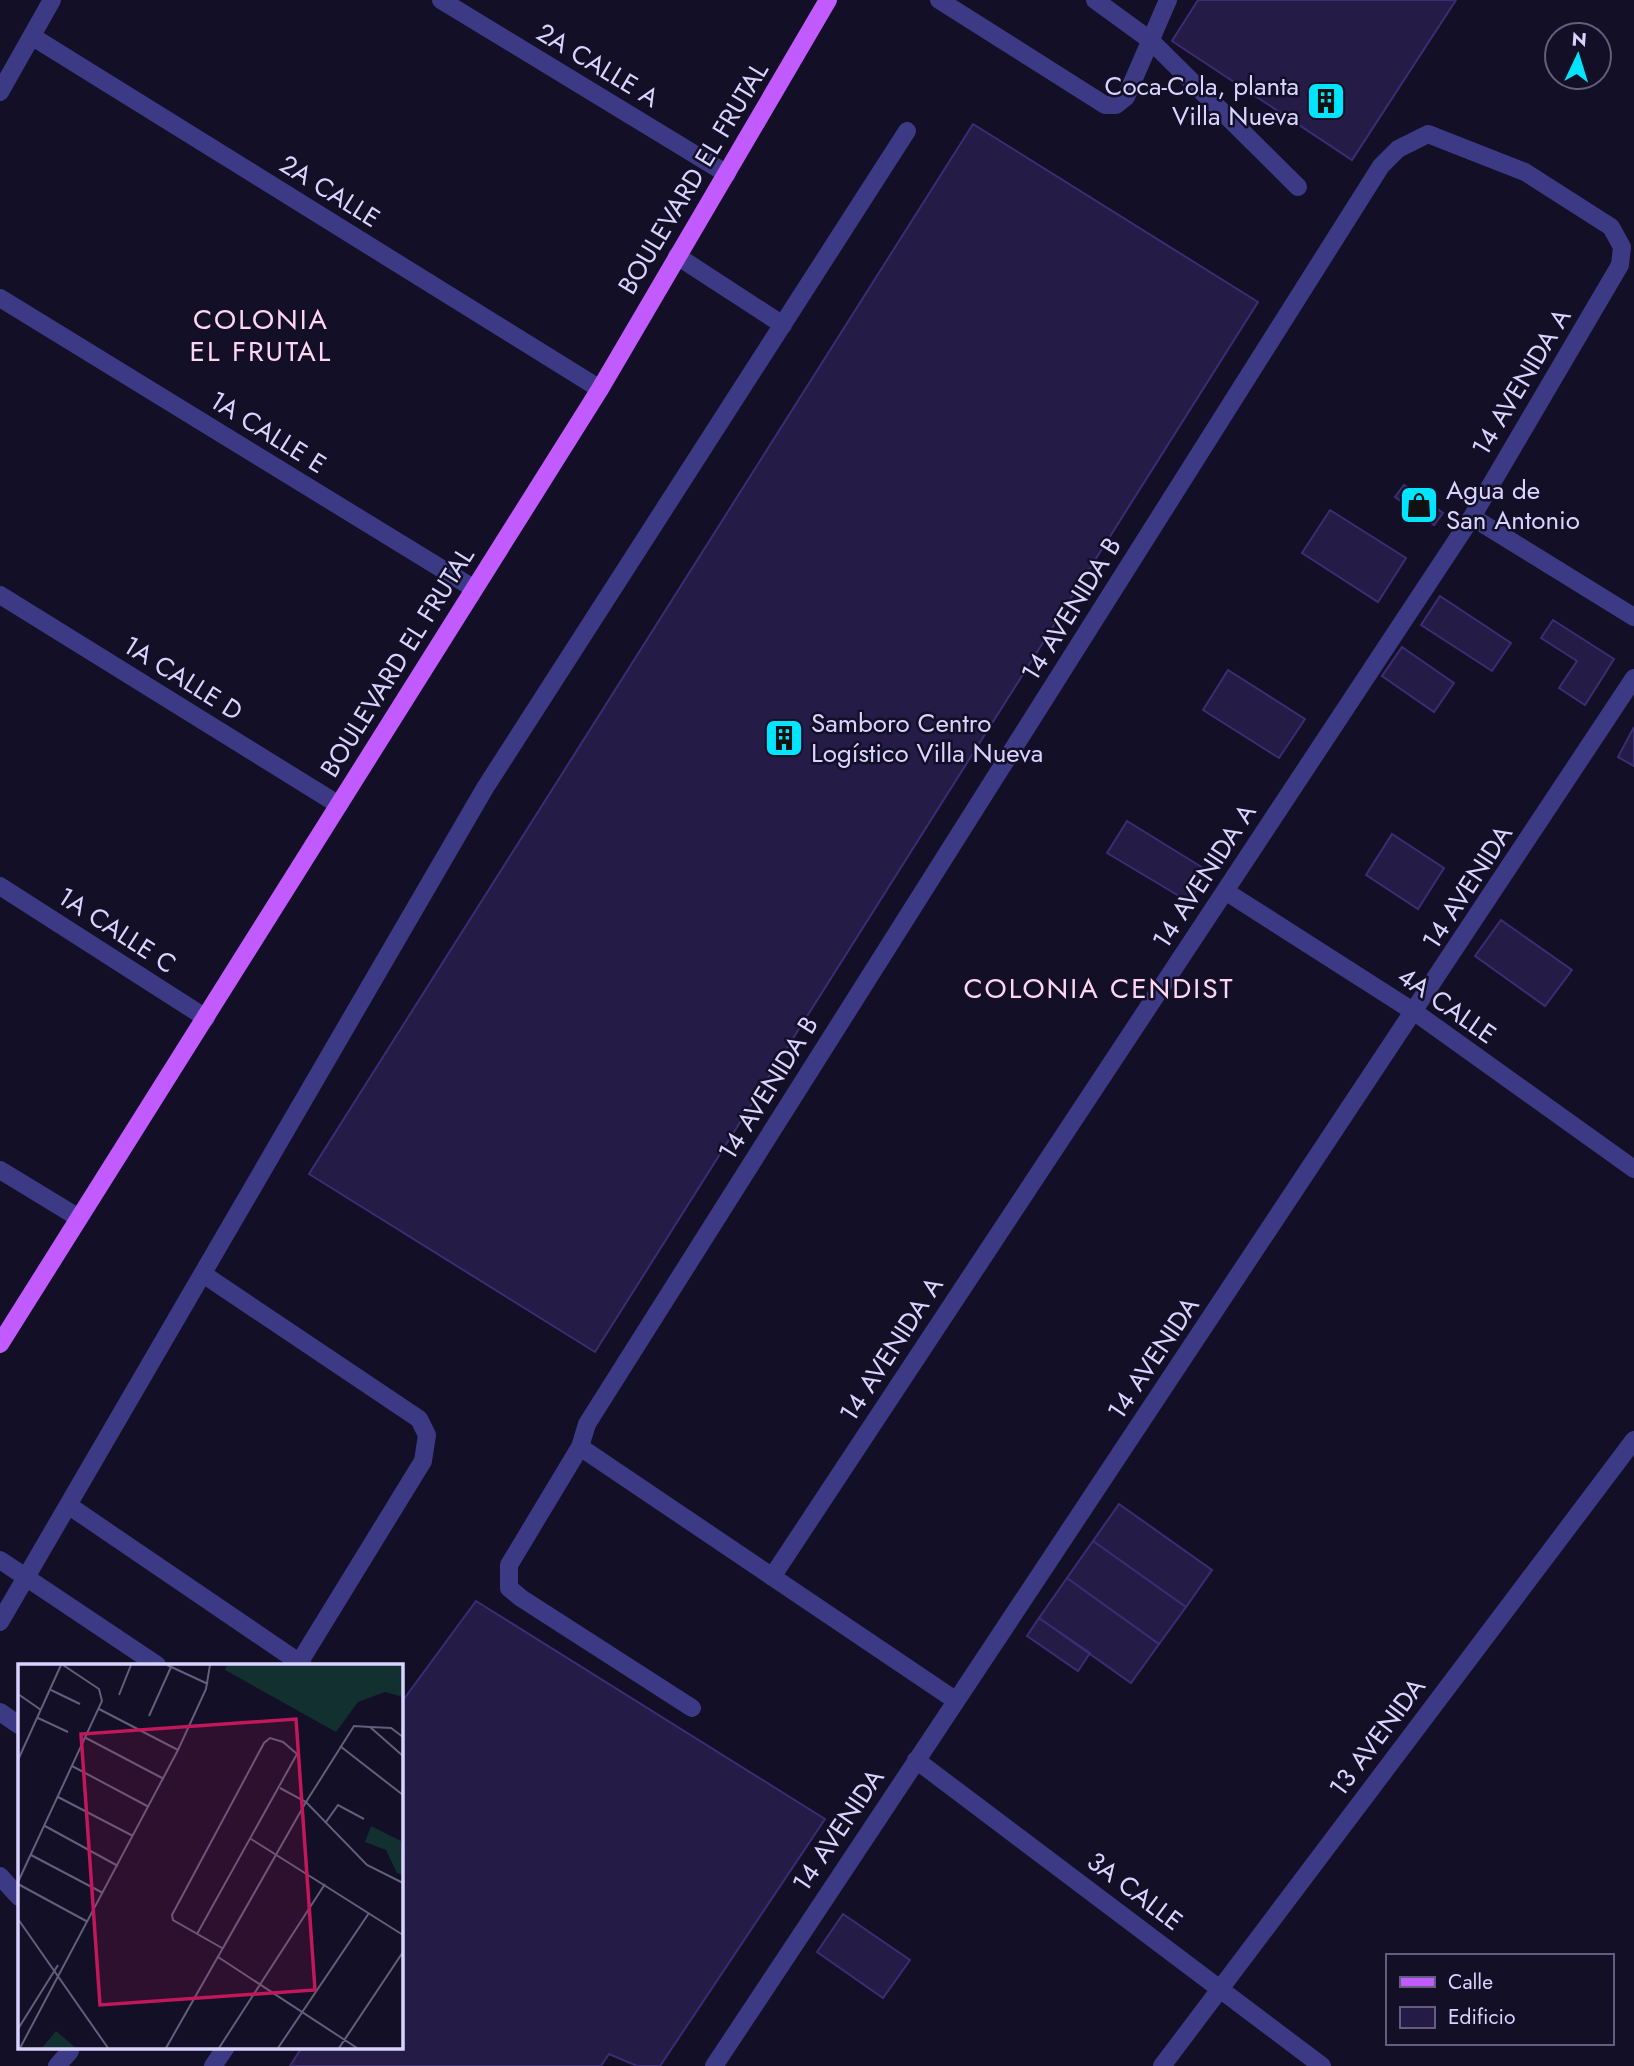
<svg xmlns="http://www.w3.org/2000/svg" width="1634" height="2066" font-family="Jost,sans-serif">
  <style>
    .building { fill: #241b47; stroke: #3b2d73; stroke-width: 2 }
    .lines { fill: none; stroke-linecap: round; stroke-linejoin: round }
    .minor { stroke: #3d3a85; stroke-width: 18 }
    .major { stroke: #c25bff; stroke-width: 18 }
    .labels { text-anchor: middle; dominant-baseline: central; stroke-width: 5; stroke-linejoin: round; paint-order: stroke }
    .street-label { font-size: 26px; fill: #d9d4ff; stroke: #130f26 }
    .poi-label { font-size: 26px; fill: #d9d4ff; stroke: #130f26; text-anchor: start }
    .neighbourhood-label { font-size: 28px; letter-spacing: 2px; fill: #ffd6f0; stroke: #130f26 }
    .inset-road { fill: none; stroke: #625e7d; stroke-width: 2 }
    .view { fill: #c2185b; fill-opacity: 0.15; stroke: #c2185b; stroke-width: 3.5 }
    .inset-edge { fill: none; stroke: #d9d4ff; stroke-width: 3.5 }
  </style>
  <rect width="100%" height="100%" fill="#130f26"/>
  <path class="building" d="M1198,0H1456L1352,160L1172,41Z
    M973,124L1258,302L595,1352L309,1174Z
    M1404,485L1443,513L1434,525L1395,497Z
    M1330,510L1406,558L1378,602L1302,553Z
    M1440,596L1511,643L1492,671L1421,625Z
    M1553,620L1614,659L1585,705L1559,688L1577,661L1541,638Z
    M1402,647L1454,683L1434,712L1382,676Z
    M1228,670L1305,719L1279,758L1203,710Z
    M1634,727V766L1618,757Z
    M1127,821L1208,871L1189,902L1107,853Z
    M1392,834L1444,868L1418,909L1366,875Z
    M1501,920L1572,970L1545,1006L1475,956Z
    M1119,1504L1212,1570L1186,1607L1093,1541Z
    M1093,1541L1186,1607L1159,1644L1067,1578Z
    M1067,1578L1159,1644L1131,1683L1039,1618Z
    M476,1601L825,1819L660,2066H637L609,2054L601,2066H290L302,2047H401V1703Z
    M1039,1618L1090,1653L1078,1671L1027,1636Z
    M843,1914L910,1960L883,1998L817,1952Z"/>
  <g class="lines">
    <path class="minor" d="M441,0L727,174
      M939,0L1105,105H1116L1126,97L1168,0
      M1095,0L1150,40L1298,187
      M33,37L600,389
      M0,92L52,0
      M677,256L783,325
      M0,298L473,588
      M1472,517L1634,617
      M0,595L339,805
      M0,886L206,1018
      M1225,891L1416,1013L1634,1169
      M0,1170L79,1218
      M203,1274L419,1419L427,1435L423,1461L299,1663
      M580,1447L955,1700
      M68,1505L303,1665
      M0,1560L157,1665
      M0,1622L485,788L907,131
      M692,1708L521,1598L509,1588V1565L580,1447L587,1424L1381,166L1398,149L1428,134L1525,172L1611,227L1622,247L1620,265L1472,517L772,1577
      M0,1712L19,1725
      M916,1760L1322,2066
      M0,1876L19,1897
      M57,2066L70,2051
      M213,2066L226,2047
      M714,2066C1020,1603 1330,1143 1634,678
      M1162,2066L1634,1440"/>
    <path class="major" d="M0,1344L600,389L828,0"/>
  </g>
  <defs>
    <g id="building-square" transform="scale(2.0125)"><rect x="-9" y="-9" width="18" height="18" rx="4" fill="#00e5ff" stroke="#130f26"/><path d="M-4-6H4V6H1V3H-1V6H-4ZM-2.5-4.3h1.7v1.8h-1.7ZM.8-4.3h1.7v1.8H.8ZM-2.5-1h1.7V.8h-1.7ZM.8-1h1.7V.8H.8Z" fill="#111"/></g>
    <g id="shop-square" transform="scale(2.0125)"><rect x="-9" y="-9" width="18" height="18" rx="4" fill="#00e5ff" stroke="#130f26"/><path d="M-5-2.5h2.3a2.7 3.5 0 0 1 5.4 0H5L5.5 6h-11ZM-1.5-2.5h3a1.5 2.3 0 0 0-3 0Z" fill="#111"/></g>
  </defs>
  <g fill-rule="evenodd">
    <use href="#building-square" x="1326" y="101"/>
    <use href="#shop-square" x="1419" y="505"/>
    <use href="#building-square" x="784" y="738"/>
  </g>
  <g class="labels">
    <g class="street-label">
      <text transform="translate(598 65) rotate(31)">2A CALLE A</text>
      <text transform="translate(693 178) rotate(-59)">BOULEVARD EL FRUTAL</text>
      <text transform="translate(330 191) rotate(32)">2A CALLE</text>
      <text transform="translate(1521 382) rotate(-59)">14 AVENIDA A</text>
      <text transform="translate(268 432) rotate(32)">1A CALLE E</text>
      <text transform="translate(1071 609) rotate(-58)">14 AVENIDA B</text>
      <text transform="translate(397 662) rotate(-58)">BOULEVARD EL FRUTAL</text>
      <text transform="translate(183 678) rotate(32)">1A CALLE D</text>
      <text transform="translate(1204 876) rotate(-57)">14 AVENIDA A</text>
      <text transform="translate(1467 887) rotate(-57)">14 AVENIDA</text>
      <text transform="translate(117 930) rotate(33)">1A CALLE C</text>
      <text transform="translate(1447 1005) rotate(35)">4A CALLE</text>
      <text transform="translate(768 1088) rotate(-58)">14 AVENIDA B</text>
      <text transform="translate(891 1349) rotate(-57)">14 AVENIDA A</text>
      <text transform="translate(1153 1358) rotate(-56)">14 AVENIDA</text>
      <text transform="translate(1377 1737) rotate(-53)">13 AVENIDA</text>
      <text transform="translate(838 1830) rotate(-56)">14 AVENIDA</text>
      <text transform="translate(1135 1891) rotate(37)">3A CALLE</text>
    </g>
    <g class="poi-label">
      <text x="1299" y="86" text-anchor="end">Coca-Cola, planta<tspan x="1299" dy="30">Villa Nueva</tspan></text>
      <text x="1446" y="490">Agua de<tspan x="1446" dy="30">San Antonio</tspan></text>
      <text x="811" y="723">Samboro Centro<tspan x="811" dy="30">Logístico Villa Nueva</tspan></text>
    </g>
    <g class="neighbourhood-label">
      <text x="261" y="319">COLONIA<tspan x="261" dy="32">EL FRUTAL</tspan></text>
      <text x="1099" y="988">COLONIA CENDIST</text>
    </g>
  </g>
  <g transform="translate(18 1664)">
    <rect width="385" height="385" fill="#130f26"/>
    <path d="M209,1H385V33L367,28L340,38L318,68L207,6ZM353,162L383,177L385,211L379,209L368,186L347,178ZM38,367L58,384H24Z" fill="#12302f"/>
    <path class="inset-road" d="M149,1L190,20M33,26L62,40M0,30L23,46M101,31L113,1M81,45L160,86M131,52L153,3M20,54L50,68M353,63L373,64L385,73M68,74L146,115M322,82L385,131M0,96L43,1M54,102L131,143M262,124L288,138L349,201L385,219M40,133L115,172M308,158L320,141L346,155M27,162L100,202M233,175L385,271M13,191L85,229M0,218L84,37L81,25L45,1M0,220L70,258M0,255L90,384M179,270L279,90L265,78L252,74L246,79L154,251L155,256L204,284M200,293L339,384M0,365L40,301M2,384L160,86L188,25L192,1M148,384L288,138L336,62L352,63L385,92M201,384L307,220M260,384L351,249M321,384L385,288"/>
    <path class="view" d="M278,55L297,326L82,341L63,70Z"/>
    <rect width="385" height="385" class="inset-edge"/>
  </g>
  <rect x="1386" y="1954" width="228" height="91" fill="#130f26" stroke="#625e7d" stroke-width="2"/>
  <rect x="1400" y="1977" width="35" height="10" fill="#c25bff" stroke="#625e7d" stroke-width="2"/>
  <text x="1448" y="1989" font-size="21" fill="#d9d4ff">Calle</text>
  <rect x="1400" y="2007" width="35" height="21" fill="#241b47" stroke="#625e7d" stroke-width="2"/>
  <text x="1448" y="2024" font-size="21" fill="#d9d4ff">Edificio</text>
  <g transform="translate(1578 56) rotate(4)"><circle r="33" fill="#130f26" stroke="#625e7d" stroke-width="2"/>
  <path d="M0-5L12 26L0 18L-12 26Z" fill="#00e5ff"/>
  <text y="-10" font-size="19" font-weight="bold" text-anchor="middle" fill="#d9d4ff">N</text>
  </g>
</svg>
